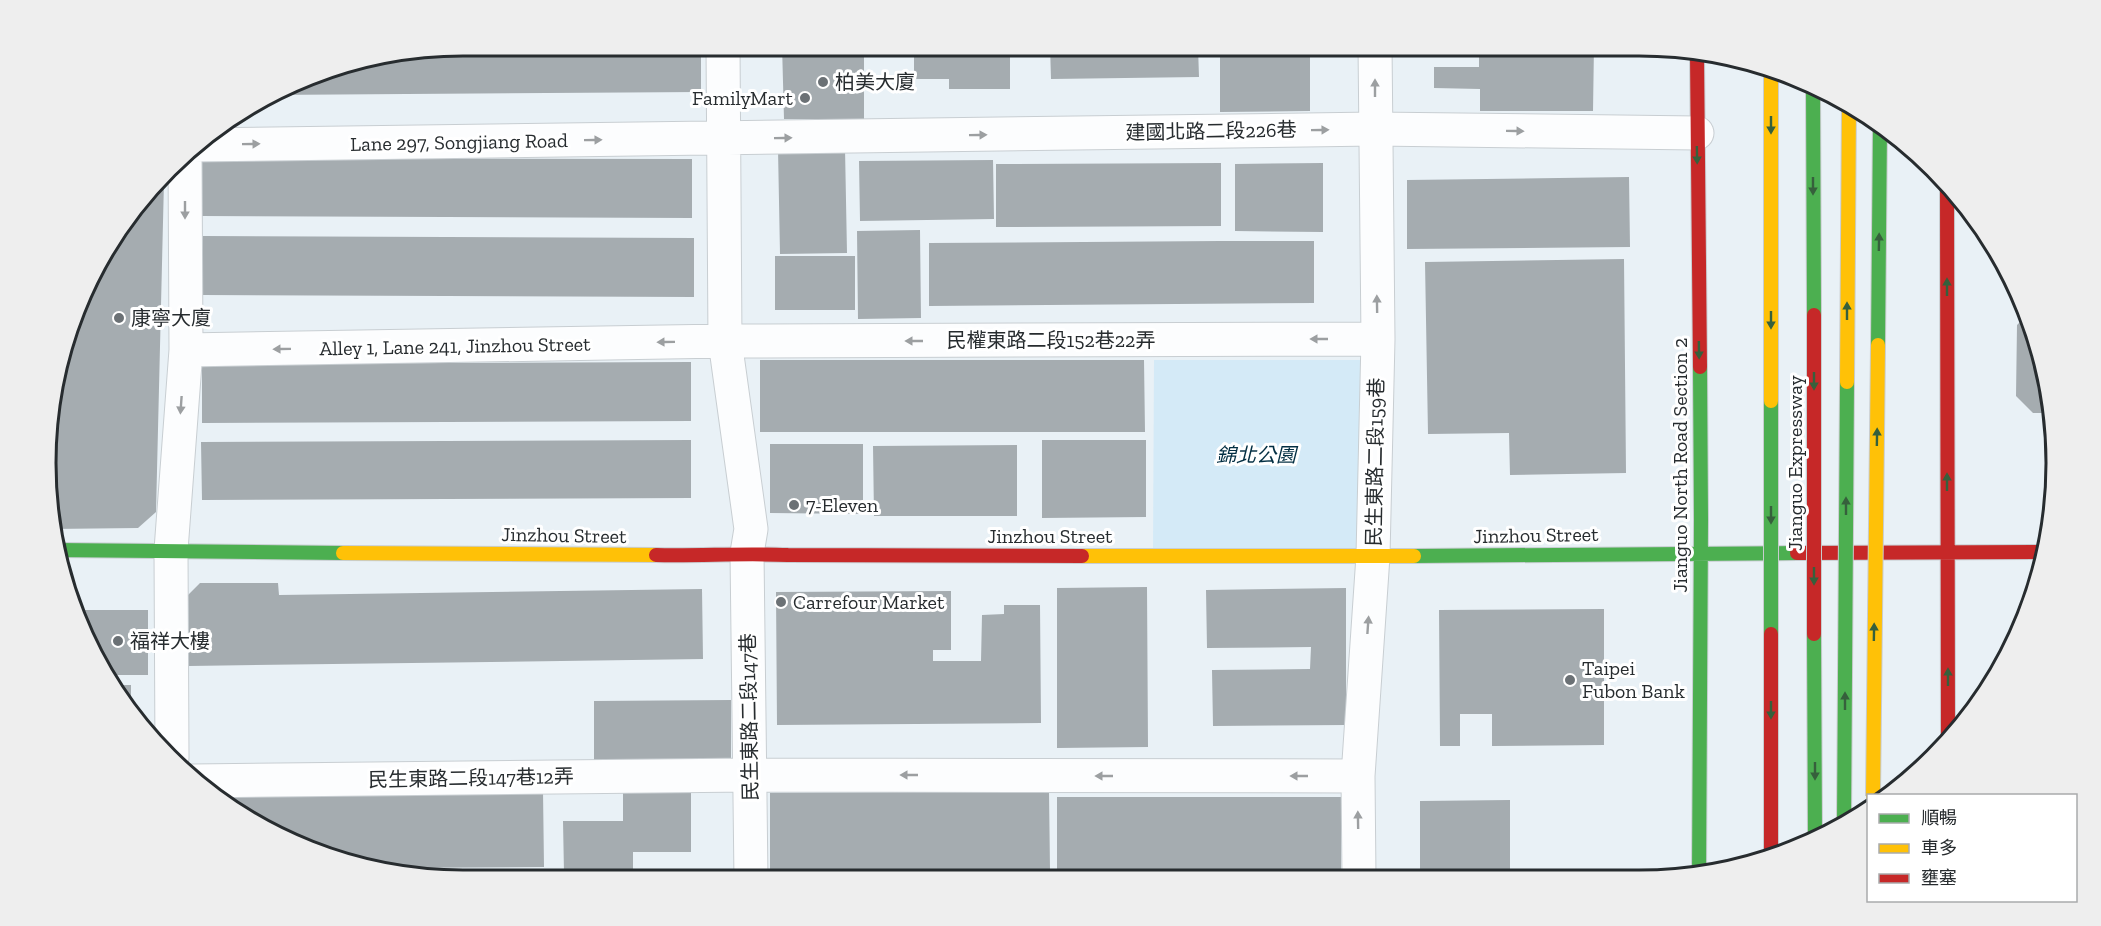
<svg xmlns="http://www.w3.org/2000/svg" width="2101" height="926" font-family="'Zilla Slab','Noto Sans TC',serif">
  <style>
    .green { fill: #d4eaf7 }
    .building { fill: #a5acb0 }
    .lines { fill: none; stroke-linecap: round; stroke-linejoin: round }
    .street-casing { stroke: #c8ced2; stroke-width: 35 }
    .fast-casing { stroke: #c8ced2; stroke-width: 16 }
    .slow-casing { stroke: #c8ced2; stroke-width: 16 }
    .jam-casing { stroke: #c8ced2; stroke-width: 16 }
    .street { stroke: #fcfdfe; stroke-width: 33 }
    .fast { stroke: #4caf50; stroke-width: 14 }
    .slow { stroke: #ffc107; stroke-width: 14 }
    .jam { stroke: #c62828; stroke-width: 14 }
    .fast-bridge-casing { stroke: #c8ccce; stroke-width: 16; stroke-linecap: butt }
    .slow-bridge-casing { stroke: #c8ccce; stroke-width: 16; stroke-linecap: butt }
    .jam-bridge-casing { stroke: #c8ccce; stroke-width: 16; stroke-linecap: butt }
    .fast-bridge { stroke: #4caf50; stroke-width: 14 }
    .slow-bridge { stroke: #ffc107; stroke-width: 14 }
    .jam-bridge { stroke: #c62828; stroke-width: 14 }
    .oneway { fill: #9c9fa1 }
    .oneway2 { fill: #36603c }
    .poi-dot { fill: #6b7175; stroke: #fff; stroke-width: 2 }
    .labels { text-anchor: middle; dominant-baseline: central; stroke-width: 6; stroke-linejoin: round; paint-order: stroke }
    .poi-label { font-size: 20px; fill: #272c2f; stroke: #fff; text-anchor: start }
    .street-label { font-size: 20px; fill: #272c2f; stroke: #fff }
    .park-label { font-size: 20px; font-style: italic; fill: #032f43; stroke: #fff }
    .rim { fill: none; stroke: #272c2f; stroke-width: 3 }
  </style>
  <rect width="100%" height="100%" fill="#e9f1f6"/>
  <path class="green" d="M1154,360H1360L1359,551H1153Z"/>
  <path class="building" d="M463,45H701V92L267,95L328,67Z
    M782,45H864V119H784Z
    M914,45H1010V89H949V79H914Z
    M1050,45H1187V48L1198,47L1199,77L1051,79Z
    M1220,45H1310V111L1220,112Z
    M1479,45H1594L1593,111H1480V89L1434,88V67H1479Z
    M845,148L847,253L780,254L778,149Z
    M201,158L692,159V218L201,216Z
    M993,160L994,219L860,221L859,161Z
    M1221,163V226L996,227V164Z
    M1323,163V232L1235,231V164Z
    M1629,177L1630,247L1407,249V180Z
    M162,179L164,181L156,512L138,528L51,529L49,518L53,382L101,254Z
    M920,230L921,318L858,319L857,231Z
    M203,236L694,238V297L203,295Z
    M1220,241H1314V303L929,306V243Z
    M775,256H855V310H775Z
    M1624,259L1626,473L1510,475L1509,433L1428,434L1425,262Z
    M2027,315L2042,355L2051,413H2033L2016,396L2017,325Z
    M760,360H1144L1145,432H760Z
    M691,362V421L202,423V364Z
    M691,440V498L202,500L201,442Z
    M1042,440H1146V517L1042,518Z
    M770,444H863V514L770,513Z
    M1017,445V516H874L873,446Z
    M200,583H278L279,595L702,589L703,659L189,666L188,595Z
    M1147,587L1148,747L1057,748V588Z
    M1346,588V725L1213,726L1212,670L1310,669L1311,647L1207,648L1206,590Z
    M951,591V650H933V661H981L982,615L1004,614V605H1040L1041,723L777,725L776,592Z
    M1604,609V745L1492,746V714H1460V746H1440L1439,610Z
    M73,610H148V675H103Z
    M112,685H131V708L123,699Z
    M731,700V762H594V701Z
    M691,786V852H633V873H564L563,821H623V787Z
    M543,791L544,867L387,868L328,859L254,825L210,793Z
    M1049,791L1050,870L770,872V793Z
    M1057,797H1341V869H1057Z
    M1510,800V878H1420V801Z"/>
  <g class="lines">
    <g class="street-casing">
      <path id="street" d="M723,45L725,341L751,529L747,553L751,880
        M193,145L1375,129L1697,133
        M186,350L725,341L1378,339
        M172,758L171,550L186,350L185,152
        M192,781L750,775L1358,776
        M1359,878L1358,776L1373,556L1378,339L1375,45"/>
    </g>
    <g class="fast-casing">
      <path id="fast" d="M56,550L343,553
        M1414,556L1797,553
        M1699,876L1701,520L1700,367"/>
    </g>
    <g class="slow-casing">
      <path id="slow" d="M343,553L656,555
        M1082,556H1414"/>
    </g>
    <g class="jam-casing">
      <path id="jam" d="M1697,55L1700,367
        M1947,184L1948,736
        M1797,553L2044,552
        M656,555C700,556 744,553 788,555L1082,556"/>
    </g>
    <use href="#street" class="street"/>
    <use href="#fast" class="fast"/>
    <use href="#slow" class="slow"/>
    <use href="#jam" class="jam"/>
    <g class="fast-bridge-casing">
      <path id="fast-bridge" d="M1813,86L1814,315
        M1878,345L1880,125
        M1771,401V634
        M1814,634L1815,839
        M1844,823L1847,382"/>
    </g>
    <g class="slow-bridge-casing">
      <path id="slow-bridge" d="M1771,67V401
        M1847,382L1849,102
        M1873,796L1878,345"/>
    </g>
    <g class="jam-bridge-casing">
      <path id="jam-bridge" d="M1814,315V634
        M1771,634V856"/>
    </g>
    <use href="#fast-bridge" class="fast-bridge"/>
    <use href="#slow-bridge" class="slow-bridge"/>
    <use href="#jam-bridge" class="jam-bridge"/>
  </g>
  <defs><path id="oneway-solid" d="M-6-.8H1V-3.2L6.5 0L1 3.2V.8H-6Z" transform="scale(1.5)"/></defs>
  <g class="oneway">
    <use href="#oneway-solid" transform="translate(1375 88) rotate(-90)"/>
    <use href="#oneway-solid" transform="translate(1320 130) rotate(-1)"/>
    <use href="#oneway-solid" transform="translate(1515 131) rotate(1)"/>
    <use href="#oneway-solid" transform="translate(978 135) rotate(-1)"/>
    <use href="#oneway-solid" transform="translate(783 138) rotate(-1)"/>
    <use href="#oneway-solid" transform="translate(593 140) rotate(-1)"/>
    <use href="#oneway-solid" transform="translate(251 144) rotate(-1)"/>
    <use href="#oneway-solid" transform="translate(185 210) rotate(90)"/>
    <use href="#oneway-solid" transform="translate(1377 304) rotate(-91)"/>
    <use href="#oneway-solid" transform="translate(1319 339) rotate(180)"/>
    <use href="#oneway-solid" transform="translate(914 341) rotate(180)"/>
    <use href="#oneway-solid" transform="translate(666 342) rotate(179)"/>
    <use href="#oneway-solid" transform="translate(282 349) rotate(179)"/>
    <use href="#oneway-solid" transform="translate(181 405) rotate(94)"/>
    <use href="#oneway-solid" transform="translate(1368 625) rotate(-86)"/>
    <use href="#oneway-solid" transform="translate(909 775) rotate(-180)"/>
    <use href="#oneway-solid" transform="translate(1104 776) rotate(-180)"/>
    <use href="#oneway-solid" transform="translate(1299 776) rotate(-180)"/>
    <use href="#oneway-solid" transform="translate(1358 820) rotate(-91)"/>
  </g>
  <g class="oneway2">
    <use href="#oneway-solid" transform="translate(1771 125) rotate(90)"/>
    <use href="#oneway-solid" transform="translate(1697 155) rotate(89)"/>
    <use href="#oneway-solid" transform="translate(1813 186) rotate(90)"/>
    <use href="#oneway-solid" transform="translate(1879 242) rotate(-89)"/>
    <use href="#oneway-solid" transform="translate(1947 287) rotate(-90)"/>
    <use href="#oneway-solid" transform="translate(1847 311) rotate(-90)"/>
    <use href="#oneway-solid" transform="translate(1771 320) rotate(90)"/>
    <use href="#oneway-solid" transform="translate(1699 350) rotate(89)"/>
    <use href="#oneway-solid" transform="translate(1814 381) rotate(90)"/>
    <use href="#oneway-solid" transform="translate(1877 437) rotate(-89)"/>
    <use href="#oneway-solid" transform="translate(1947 482) rotate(-90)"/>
    <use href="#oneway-solid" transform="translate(1846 506) rotate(-90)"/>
    <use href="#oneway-solid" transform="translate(1771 515) rotate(90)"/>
    <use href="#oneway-solid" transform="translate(1814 576) rotate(90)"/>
    <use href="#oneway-solid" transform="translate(1874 632) rotate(-89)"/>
    <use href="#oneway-solid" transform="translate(1948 677) rotate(-90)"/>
    <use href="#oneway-solid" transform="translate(1845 701) rotate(-90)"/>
    <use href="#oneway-solid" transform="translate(1771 710) rotate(90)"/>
    <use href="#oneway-solid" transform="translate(1815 771) rotate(90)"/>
  </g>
  <g class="poi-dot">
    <circle cx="823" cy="82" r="6"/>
    <circle cx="805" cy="98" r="6"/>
    <circle cx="119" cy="318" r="6"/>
    <circle cx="794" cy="505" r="6"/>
    <circle cx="781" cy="602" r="6"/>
    <circle cx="118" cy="641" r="6"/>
    <circle cx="1570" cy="680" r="6"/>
  </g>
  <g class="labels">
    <g class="poi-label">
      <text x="835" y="82">柏美大廈</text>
      <text x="793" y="98" text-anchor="end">FamilyMart</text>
      <text x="131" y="318">康寧大廈</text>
      <text x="806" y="505">7-Eleven</text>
      <text x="793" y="602">Carrefour Market</text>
      <text x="130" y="641">福祥大樓</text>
      <text x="1582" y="668">Taipei<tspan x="1582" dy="23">Fubon Bank</tspan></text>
    </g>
    <g class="street-label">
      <text transform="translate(1211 131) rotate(-1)">建國北路二段226巷</text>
      <text transform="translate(459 142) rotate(-1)">Lane 297, Songjiang Road</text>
      <text x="1051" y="340">民權東路二段152巷22弄</text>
      <text transform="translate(455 346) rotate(-1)">Alley 1, Lane 241, Jinzhou Street</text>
      <text transform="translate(1375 462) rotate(-89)">民生東路二段159巷</text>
      <text transform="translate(1795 463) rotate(-90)">Jianguo Expressway</text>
      <text transform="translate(1680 465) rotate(-90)">Jianguo North Road Section 2</text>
      <text transform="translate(564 535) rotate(1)">Jinzhou Street</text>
      <text transform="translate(1536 535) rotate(-1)">Jinzhou Street</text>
      <text x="1050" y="536">Jinzhou Street</text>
      <text transform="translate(749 717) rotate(-91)">民生東路二段147巷</text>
      <text transform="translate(471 778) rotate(-1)">民生東路二段147巷12弄</text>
    </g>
    <g class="park-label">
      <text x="1256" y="455">錦北公園</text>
    </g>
  </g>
  <path d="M0 0H2101V926H0ZM463 56H1639A407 407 0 0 1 2046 463V463A407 407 0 0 1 1639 870H463A407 407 0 0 1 56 463V463A407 407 0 0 1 463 56Z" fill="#eee" fill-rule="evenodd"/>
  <path class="rim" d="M463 56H1639A407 407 0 0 1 2046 463V463A407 407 0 0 1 1639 870H463A407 407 0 0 1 56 463V463A407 407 0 0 1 463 56Z"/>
  <rect x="1867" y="794" width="210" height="108" fill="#ffffff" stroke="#a9abac" stroke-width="1.5"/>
  <rect x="1879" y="814" width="30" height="9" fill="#4caf50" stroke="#a9abac" stroke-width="1.5"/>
  <text x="1921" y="824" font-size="18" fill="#272c2f">順暢</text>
  <rect x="1879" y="844" width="30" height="9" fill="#ffc107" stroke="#a9abac" stroke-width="1.5"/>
  <text x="1921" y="854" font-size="18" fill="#272c2f">車多</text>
  <rect x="1879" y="874" width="30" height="9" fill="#c62828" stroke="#a9abac" stroke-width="1.5"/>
  <text x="1921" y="884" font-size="18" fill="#272c2f">壅塞</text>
</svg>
